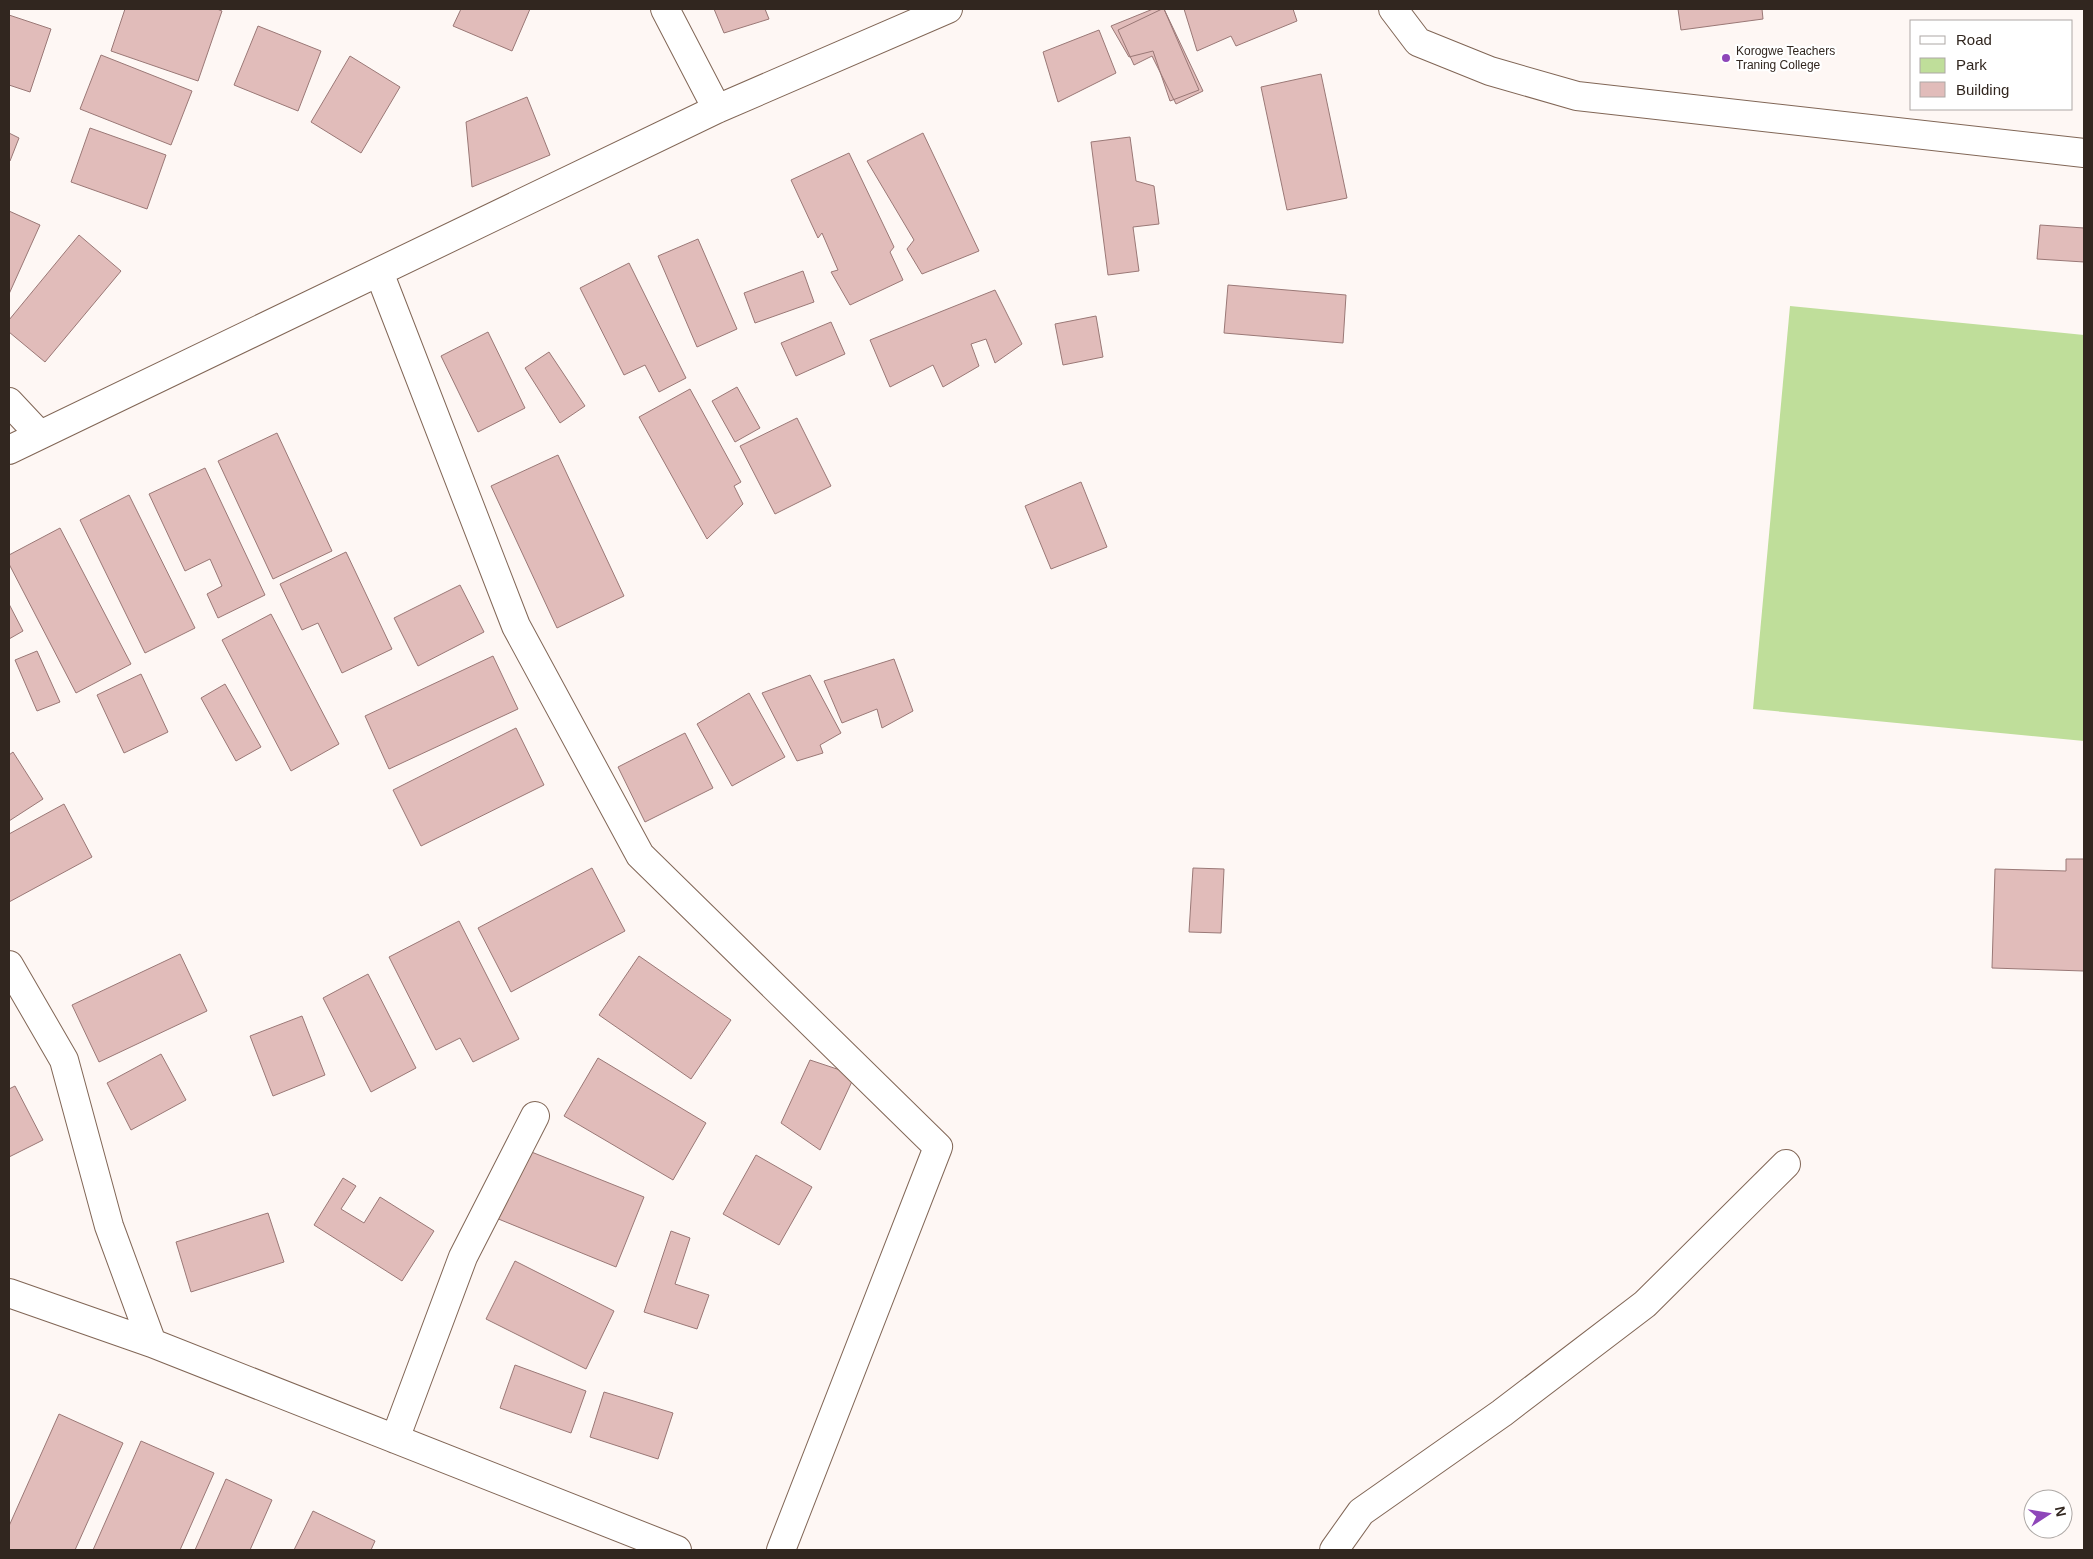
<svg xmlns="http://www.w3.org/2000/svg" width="2093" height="1559" font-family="Helvetica,sans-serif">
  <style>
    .green { fill: #bfde9a }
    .building { fill: #e1bcba; stroke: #9a7876 }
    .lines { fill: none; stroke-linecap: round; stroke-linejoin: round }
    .minor-casing { stroke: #816656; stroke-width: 30 }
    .minor { stroke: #fff; stroke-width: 28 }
    .poi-dot { fill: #8e46b9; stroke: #fff; stroke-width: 2 }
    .labels { text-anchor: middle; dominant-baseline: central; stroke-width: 4.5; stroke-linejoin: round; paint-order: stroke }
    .poi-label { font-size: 12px; fill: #31261f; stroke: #fff; text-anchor: start }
  </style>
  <rect width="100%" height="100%" fill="#fef7f4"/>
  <path class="green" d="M1790,306L2084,335V741L1753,709Z"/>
  <path class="building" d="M125,9H217L222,11L198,81L111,51Z
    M461,9H530L512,51L453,26Z
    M714,9H765L769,19L724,33Z
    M1153,9H1164L1199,90L1170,101L1153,51L1129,57L1111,26Z
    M1162,9H1164L1203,91L1176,104L1152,56L1134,65L1118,30Z
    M1184,9H1293L1297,21L1236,46L1231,36L1197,51Z
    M1678,9H1762L1763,19L1681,30Z
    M9,15L51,29L30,92L9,85Z
    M258,26L321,51L298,111L234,85Z
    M1099,30L1116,73L1058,102L1043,52Z
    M101,55L192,91L171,145L80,109Z
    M350,56L400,87L361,153L311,122Z
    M1321,74L1347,198L1287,210L1261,87Z
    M527,97L550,155L472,187L466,122Z
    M90,128L166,155L147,209L71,182Z
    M9,133L19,138L10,161H9Z
    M923,133L979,251L922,274L907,249L914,240L867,161Z
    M1130,137L1136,181L1154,186L1159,224L1133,227L1139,271L1108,275L1091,142Z
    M849,153L894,247L890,252L903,280L850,305L831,272L838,270L822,233L818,238L791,180Z
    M9,211L40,225L9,294Z
    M2040,225L2084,228V262L2037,259Z
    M79,235L121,271L45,362L9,332V320Z
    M698,239L737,329L697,347L658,256Z
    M629,263L686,378L659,392L645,365L624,375L580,288Z
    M803,271L814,302L755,323L744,293Z
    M1228,285L1346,295L1343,343L1224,333Z
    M995,290L1022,344L995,363L986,339L971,344L979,366L943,387L933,365L890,387L870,340Z
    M1096,316L1103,357L1063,365L1055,324Z
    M831,322L845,354L796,376L781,343Z
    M488,332L525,408L478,432L441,356Z
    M549,352L585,406L560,423L525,368Z
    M737,387L760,428L735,442L712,401Z
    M690,389L741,482L734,486L743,504L707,539L639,417Z
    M797,418L831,486L775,514L740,446Z
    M277,433L332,551L273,579L218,461Z
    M558,455L624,596L557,628L491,486Z
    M205,468L265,595L218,618L207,594L222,586L210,559L185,571L149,494Z
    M1081,482L1107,547L1051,569L1025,506Z
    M129,495L195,628L145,653L80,520Z
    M60,528L131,664L76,693L9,564V555Z
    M346,552L392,649L342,673L318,623L302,630L280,584Z
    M460,585L484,632L418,666L394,618Z
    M9,604L23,631L9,639Z
    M271,614L339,744L291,771L222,640Z
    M37,651L60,702L37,711L15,660Z
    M493,656L518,709L389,769L365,716Z
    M894,659L913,711L882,728L877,709L842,723L824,681Z
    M141,674L168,732L124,753L97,695Z
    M810,675L841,733L820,745L823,753L797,761L762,693Z
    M225,684L261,747L236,761L201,698Z
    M749,693L785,757L732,786L697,724Z
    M516,728L544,785L421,846L393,790Z
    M685,733L713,788L645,822L618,767Z
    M13,752L43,799L9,821V755Z
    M64,804L92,857L9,902V834Z
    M2066,859H2084V971L1992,968L1995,869L2066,871Z
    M592,868L625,931L511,992L478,928Z
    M1193,868L1224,869L1221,933L1189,932Z
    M459,921L519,1039L473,1062L460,1038L436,1050L389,957Z
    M180,954L207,1011L99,1062L72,1005Z
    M639,956L731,1020L691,1079L599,1015Z
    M368,974L416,1068L371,1092L323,998Z
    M302,1016L325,1075L273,1096L250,1036Z
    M161,1054L186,1100L131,1130L107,1083Z
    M598,1058L706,1123L673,1180L564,1116Z
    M810,1060L855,1075L820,1150L781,1123Z
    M15,1086L43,1140L9,1157V1089Z
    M524,1149L644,1197L616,1267L496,1218Z
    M756,1155L812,1187L779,1245L723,1214Z
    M343,1178L356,1186L341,1209L364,1223L380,1197L434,1231L402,1281L314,1225Z
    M268,1213L284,1262L191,1292L176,1242Z
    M671,1231L690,1238L675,1284L709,1295L697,1329L644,1312Z
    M515,1261L614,1311L586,1369L486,1319Z
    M515,1365L586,1391L571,1433L500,1408Z
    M604,1392L673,1413L658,1459L590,1437Z
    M59,1414L123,1443L75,1550H9V1526Z
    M141,1441L214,1473L180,1550H93Z
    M226,1479L272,1500L250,1550H195Z
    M313,1511L375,1541L371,1550H294Z"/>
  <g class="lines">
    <g class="minor-casing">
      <path id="minor" d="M665,9L717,109
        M1393,9L1418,42L1490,71L1577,96L2084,153
        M379,272L516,626L640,855L938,1147L781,1550
        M9,402L39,434
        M9,450L717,109L948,9
        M9,965L64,1060L109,1226L152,1343
        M9,1293L152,1343L677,1550
        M395,1439L463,1257L535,1116
        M1334,1550L1361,1512L1502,1413L1645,1304L1786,1164"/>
    </g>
    <use href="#minor" class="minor"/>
  </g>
  <circle class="poi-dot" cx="1726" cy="58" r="5"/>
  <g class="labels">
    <g class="poi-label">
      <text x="1736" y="51">Korogwe Teachers<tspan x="1736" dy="14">Traning College</tspan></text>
    </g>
  </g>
  <rect width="2093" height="1559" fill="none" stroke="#31261f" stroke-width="20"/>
  <rect x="1910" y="20" width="162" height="90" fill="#ffffff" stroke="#ada8a5"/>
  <rect x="1920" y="36" width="25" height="8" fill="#ffffff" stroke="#ada8a5"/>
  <text x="1956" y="45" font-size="15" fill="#31261f">Road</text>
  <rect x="1920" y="58" width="25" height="15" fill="#bfde9a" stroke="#ada8a5"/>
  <text x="1956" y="70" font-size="15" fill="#31261f">Park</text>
  <rect x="1920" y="82" width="25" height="15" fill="#e1bcba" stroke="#ada8a5"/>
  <text x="1956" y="95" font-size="15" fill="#31261f">Building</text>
  <g transform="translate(2048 1514) rotate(78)"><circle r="24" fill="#ffffff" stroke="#ada8a5"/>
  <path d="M0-4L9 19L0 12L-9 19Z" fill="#8e46b9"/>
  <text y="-8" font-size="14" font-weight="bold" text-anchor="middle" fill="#31261f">N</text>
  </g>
</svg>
